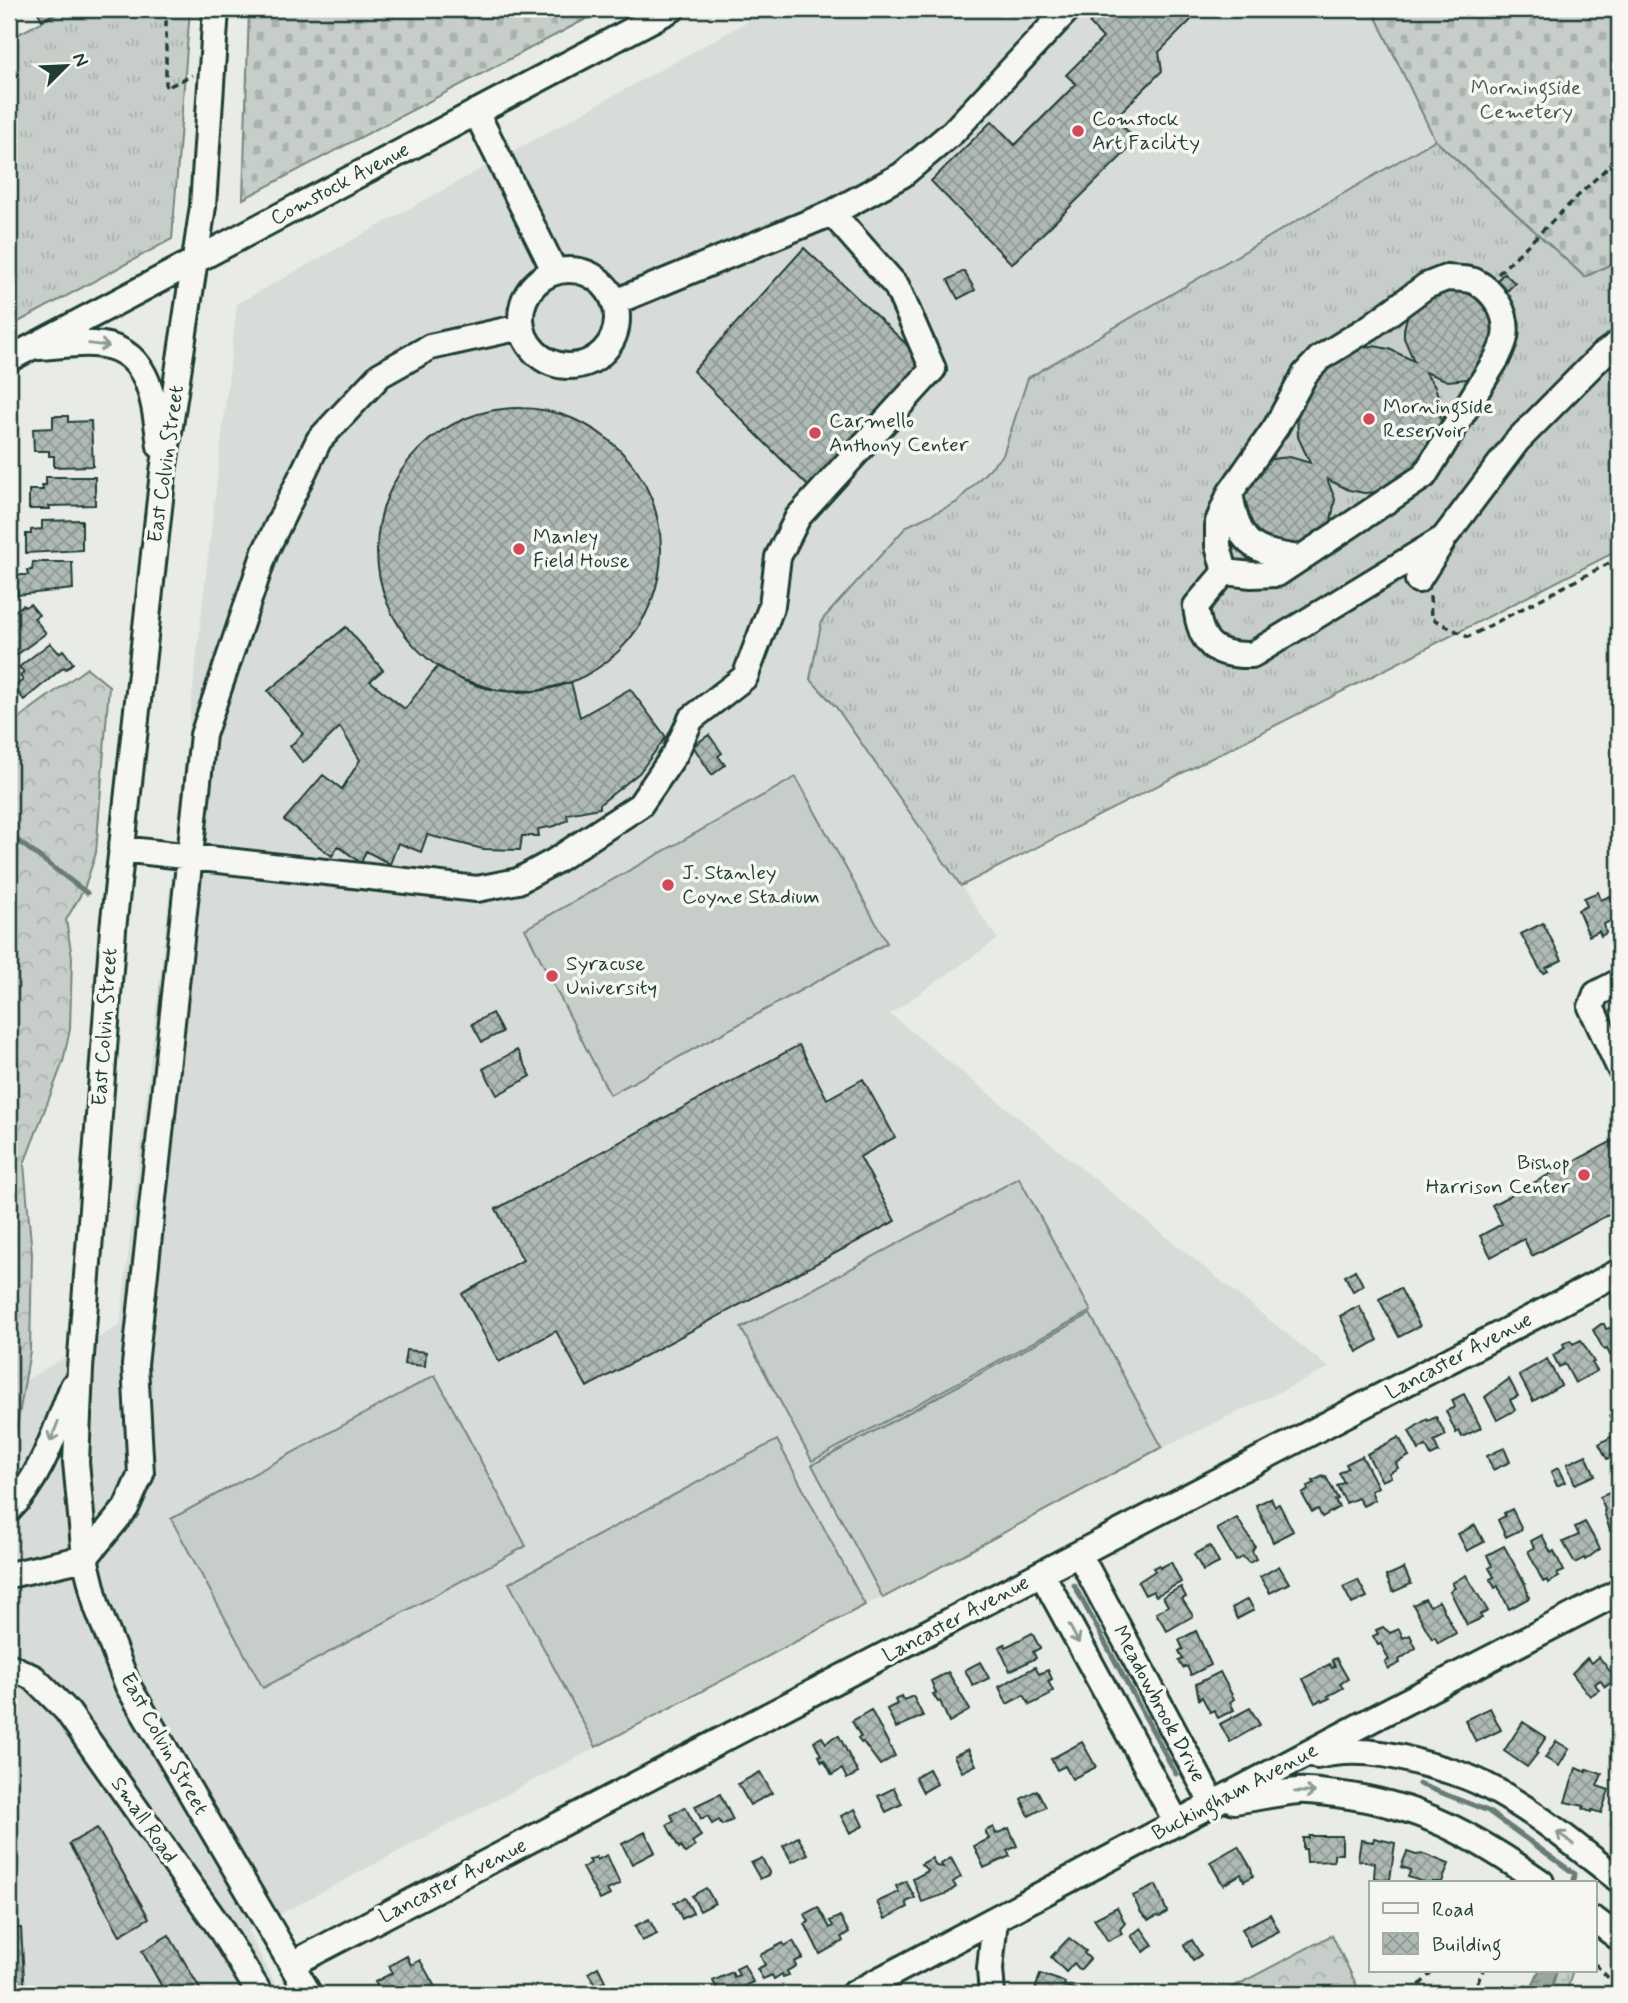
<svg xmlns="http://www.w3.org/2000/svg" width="1628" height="2003" font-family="Mynerve,sans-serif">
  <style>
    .built { fill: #d8dcd8 }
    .grass { fill: url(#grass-tufts); stroke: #73867e; stroke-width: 2 }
    .forest { fill: url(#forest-crowns); stroke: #73867e; stroke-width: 2 }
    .wetland { fill: url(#wetland-marsh); stroke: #73867e; stroke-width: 2 }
    .cemetery { fill: url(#cemetery-stones); stroke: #73867e; stroke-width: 2 }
    .garden { fill: #c7cec9; stroke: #73867e; stroke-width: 2 }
    .water { fill: url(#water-ripples); stroke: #687c75; stroke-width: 2 }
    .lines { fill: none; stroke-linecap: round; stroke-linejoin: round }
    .stream { stroke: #687c75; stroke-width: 5 }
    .building { fill: url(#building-cross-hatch); stroke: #1f3d34; stroke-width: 2 }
    .minor-casing { stroke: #1f3d34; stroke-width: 30 }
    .path { stroke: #1f3d34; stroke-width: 3.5; stroke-dasharray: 7 5; stroke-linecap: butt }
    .minor { stroke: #f6f6f2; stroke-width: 24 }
    .oneway { stroke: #8a9a93 }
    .poi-dot { fill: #d1495b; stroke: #f6f6f2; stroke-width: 2.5 }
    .labels { text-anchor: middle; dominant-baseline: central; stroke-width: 7; stroke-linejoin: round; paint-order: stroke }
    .park-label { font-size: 21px; fill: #415a52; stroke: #f6f6f2 }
    .poi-label { font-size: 21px; fill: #1f3d34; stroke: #f6f6f2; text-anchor: start }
    .street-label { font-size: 21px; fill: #1f3d34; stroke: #f6f6f2 }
  </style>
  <defs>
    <pattern id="grass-tufts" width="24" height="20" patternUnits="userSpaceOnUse" patternTransform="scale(1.75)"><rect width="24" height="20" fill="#c7cec9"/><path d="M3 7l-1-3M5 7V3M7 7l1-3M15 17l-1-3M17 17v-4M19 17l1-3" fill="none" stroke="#aab2ad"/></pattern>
    <pattern id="forest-crowns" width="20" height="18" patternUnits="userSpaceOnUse" patternTransform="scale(1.75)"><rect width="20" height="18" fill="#c7cec9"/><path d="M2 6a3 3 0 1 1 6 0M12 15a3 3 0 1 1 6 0" fill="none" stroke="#aab2ad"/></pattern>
    <pattern id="wetland-marsh" width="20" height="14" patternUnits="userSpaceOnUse" patternTransform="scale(1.75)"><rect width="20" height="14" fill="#c7cec9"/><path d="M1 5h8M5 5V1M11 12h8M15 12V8" fill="none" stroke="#aab2ad"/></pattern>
    <pattern id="cemetery-stones" width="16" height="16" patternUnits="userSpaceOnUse" patternTransform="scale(1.75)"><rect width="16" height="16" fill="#c7cec9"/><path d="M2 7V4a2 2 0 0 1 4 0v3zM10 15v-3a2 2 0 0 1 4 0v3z" fill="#aab2ad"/></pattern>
    <pattern id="water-ripples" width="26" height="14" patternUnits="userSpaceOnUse" patternTransform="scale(1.75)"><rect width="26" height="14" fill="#99a6a0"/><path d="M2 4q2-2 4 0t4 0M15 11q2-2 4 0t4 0" fill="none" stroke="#7c8883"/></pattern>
    <pattern id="building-cross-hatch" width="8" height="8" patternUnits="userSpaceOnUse" patternTransform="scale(1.75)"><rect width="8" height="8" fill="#b0bab5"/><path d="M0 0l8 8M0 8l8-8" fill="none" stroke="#8f9894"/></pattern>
  </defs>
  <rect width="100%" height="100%" fill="#e9ebe7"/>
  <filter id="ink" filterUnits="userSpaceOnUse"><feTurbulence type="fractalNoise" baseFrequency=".0143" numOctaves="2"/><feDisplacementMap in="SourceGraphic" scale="14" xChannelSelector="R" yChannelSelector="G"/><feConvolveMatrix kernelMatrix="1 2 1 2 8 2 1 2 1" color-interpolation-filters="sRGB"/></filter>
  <g filter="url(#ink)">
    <path class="built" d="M770,9H1372L1435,140L1028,378L1003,455L956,503L907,526L822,620L810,679L836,707L998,939L890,1014L1329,1368L1163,1448L248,1931L280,1994H9V1390L120,1325L237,304Z"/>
    <path class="grass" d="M66,9H190L172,239L9,327V39Z
      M1435,140L1585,277L1619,260V550L961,886L836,707L810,679L822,620L907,526L956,503L1003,455L1028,378Z"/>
    <path class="forest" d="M87,668L109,686L96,853L84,889L66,920L72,957L70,1029L63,1062L24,1164L32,1254L30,1351L16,1433L9,1445V725Z
      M1332,1935L1361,1994H1220Z"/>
    <path class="wetland" d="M1557,1970H1573L1568,1987L1570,1994H1550Z
      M1518,1984L1532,1987L1535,1994H1490L1491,1991Z"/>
    <path class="cemetery" d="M249,9H605L243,199Z
      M1372,9H1619V260L1585,277L1435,140Z"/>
    <path class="garden" d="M796,777L887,943L610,1095L525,929Z
      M1019,1178L1091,1311L812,1461L741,1328Z
      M1090,1314L1162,1447L883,1598L812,1465Z
      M435,1375L526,1546L263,1688L171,1519Z
      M777,1440L865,1605L596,1747L509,1583Z"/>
    <path class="water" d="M1539,1970H1557L1550,1994H1535L1532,1987Z"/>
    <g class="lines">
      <path class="stream" d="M9,834L87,893
        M1074,1585L1176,1774
        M1419,1784L1488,1811L1575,1874L1574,1880"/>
    </g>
    <path class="building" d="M36,9H59L60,11L42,20Z
      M1104,9H1190L1196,15L1159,52L1162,71L1115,118L1137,141L1012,264L931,181L992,121L1015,145L1076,84L1066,75L1103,38L1089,23Z
      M804,248L933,369L817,495L693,371Z
      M964,271L975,290L958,299L948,280Z
      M1504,273L1515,283L1503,295L1493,285Z
      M1447,284L1482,295L1500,337L1476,375L1467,379L1448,381L1425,372L1435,387L1440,402L1441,432L1408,482L1380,492L1364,493L1349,490L1327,479L1335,499L1330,527L1292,553L1244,528L1240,491L1263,462L1271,459L1290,457L1310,463L1298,437L1297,407L1330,357L1359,347L1374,346L1389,349L1414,361L1404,338V329L1409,310Z
      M377 550a142 142 0 1 1 284 0a142 142 0 1 1-284 0Z
      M53,416H68V422L91,421L93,466L54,467V456H49V451H34L33,429L53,428Z
      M46,477H95V505L49,506L50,509H29V490H43L42,485H46Z
      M82,520V550L26,553V534H31V530L42,529V521Z
      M33,562H72L73,589L17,595L16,575H28L27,570H32Z
      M30,604L39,615L34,618L46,633L14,657L9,652V624L15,619L11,614L23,605L25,607Z
      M346,627L383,670L370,681L405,709L438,666L460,679L497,690L537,691L571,682L580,717L630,689L666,737L639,773L600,804V808L567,814L568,820L555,826L538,829L539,836H522L520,850L483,849L427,835L421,852L398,843L390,864L366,851L361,863L338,846L332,856L284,820L323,775L342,789L360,760L340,727L303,763L290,746L303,734L268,691Z
      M50,643L59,653L63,650L73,663L66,669L64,667L24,700L14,687L23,680L20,676L24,672L19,667Z
      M709,735L722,753L718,756L725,765L712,775L693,746Z
      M1598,892L1601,900L1610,896L1619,917L1604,924L1606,933L1601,936L1599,931L1589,936L1578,910L1587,906L1584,898Z
      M1543,923L1562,960L1546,968L1548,971L1544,973L1541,971L1521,934Z
      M492,1013L502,1032L482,1042L472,1024Z
      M799,1045L827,1099L863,1079L895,1137L860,1157L895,1221L587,1387L556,1331L499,1362L462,1294L523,1260L496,1209Z
      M517,1050L531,1076L497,1095L483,1069Z
      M1616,1139L1619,1145V1209L1532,1256L1524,1239L1491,1257L1480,1236L1502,1224L1492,1205Z
      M1355,1270L1363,1285L1353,1291L1345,1276Z
      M1400,1288L1420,1326L1399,1337L1379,1299Z
      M1359,1306L1378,1340L1357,1352L1340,1316Z
      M1601,1324H1604L1606,1329L1619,1325V1350L1610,1355L1607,1349L1604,1350L1593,1330Z
      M1570,1340L1573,1344L1581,1340L1594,1362L1592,1363L1597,1371L1575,1383L1565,1364L1559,1367L1553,1355L1565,1348L1563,1344Z
      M406,1350L426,1352L425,1366L404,1364Z
      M1547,1359L1561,1385L1533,1401L1519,1375Z
      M1509,1379L1518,1396L1510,1400L1515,1410L1497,1420L1485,1397Z
      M1464,1394L1481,1428L1462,1437L1459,1431L1456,1433L1446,1411L1455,1407L1452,1400Z
      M1619,1410V1429L1616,1431L1609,1416Z
      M1436,1417L1446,1435L1434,1441L1439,1452L1431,1456L1426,1446L1419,1450L1409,1431L1427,1419L1428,1421Z
      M1616,1434L1619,1441V1453L1607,1459L1599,1444Z
      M1399,1437L1409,1456L1396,1463L1398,1468L1389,1473L1391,1477L1382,1481L1367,1454Z
      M1504,1448L1510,1462L1493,1470L1487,1456Z
      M1586,1455L1595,1475L1575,1484L1567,1464Z
      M1362,1456L1378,1487L1371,1491L1375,1500L1363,1506L1358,1498L1346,1503L1337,1486L1344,1482L1339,1473L1348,1468L1346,1464Z
      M1558,1468L1565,1482L1557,1486L1551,1472Z
      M1323,1476L1324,1478L1326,1477L1338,1499L1335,1500L1339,1507L1322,1517L1318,1509L1312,1512L1302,1494L1308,1490L1307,1487L1314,1483L1313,1481Z
      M1618,1489L1619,1492V1546L1612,1530L1610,1531L1604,1511L1605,1510L1600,1497Z
      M1271,1498L1275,1506L1279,1504L1293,1531L1273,1542L1256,1505Z
      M1512,1509L1522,1529L1506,1537L1498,1520L1505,1516L1504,1513Z
      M1237,1518L1255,1546L1252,1551L1256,1559L1249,1563L1243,1557L1236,1561L1217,1529Z
      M1585,1522L1600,1549L1585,1560L1584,1558L1575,1563L1563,1542L1579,1535L1575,1527Z
      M1475,1525L1484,1542L1467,1551L1458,1534Z
      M1542,1535L1551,1553L1554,1551L1564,1571L1557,1574L1559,1577L1548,1583L1547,1580L1543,1582L1528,1551L1534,1548L1531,1541Z
      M1210,1546L1219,1563L1203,1571L1194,1554Z
      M1504,1546L1525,1584L1529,1598L1509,1609L1498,1586L1495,1588L1490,1579L1494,1577L1489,1568L1492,1566L1487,1555Z
      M1171,1562L1181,1582L1156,1596L1153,1591L1145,1595L1138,1582L1155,1571L1153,1568L1159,1565L1160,1568Z
      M1279,1566L1289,1583L1270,1593L1260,1577Z
      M1404,1568L1411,1584L1393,1592L1386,1576Z
      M1466,1575L1488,1611L1480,1615L1482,1618L1467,1625L1450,1591L1455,1588L1452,1583Z
      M1358,1580L1367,1597L1352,1604L1343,1587Z
      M1181,1587L1186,1597L1182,1599L1193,1616L1167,1631L1156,1613L1168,1606L1163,1597Z
      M1248,1599L1254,1610L1237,1619L1232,1608Z
      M1425,1599L1430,1606L1439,1601L1456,1633L1438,1643L1435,1637L1432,1639L1413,1605Z
      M1383,1627L1390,1633L1399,1629L1403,1638L1410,1635L1416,1648L1399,1660L1400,1663L1388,1669L1385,1662L1389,1660L1381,1644L1378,1645L1373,1636L1378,1634L1376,1630Z
      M1196,1631L1211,1665L1191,1675L1187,1666L1183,1668L1179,1661L1183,1659L1179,1651L1183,1649L1179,1640Z
      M1032,1633L1040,1648L1033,1652L1036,1658L1010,1671L999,1647L1005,1644L1006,1647Z
      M1599,1657L1616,1679L1605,1687L1600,1680L1595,1684L1599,1690L1590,1696L1572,1673L1587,1658L1592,1663Z
      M1336,1658L1348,1679L1340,1684L1343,1688L1328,1696L1330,1698L1322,1702L1321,1700L1315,1703L1303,1679L1330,1664L1332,1668L1335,1667L1332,1660Z
      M980,1662L989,1678L973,1686L965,1670Z
      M1035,1667L1039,1674L1048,1670L1052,1679L1048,1681L1053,1691L1049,1693L1050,1695L1030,1705L1024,1695L1007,1704L999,1687Z
      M948,1672L970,1710L949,1722L940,1701L938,1702L933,1694L936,1693L931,1681Z
      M1220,1672L1234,1699L1230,1702L1234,1710L1218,1718L1214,1710L1210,1712L1202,1697L1199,1699L1196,1684Z
      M902,1696L904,1700L913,1696L923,1716L896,1728L887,1709L897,1704L895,1700Z
      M1250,1708L1260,1725L1230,1742L1220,1724Z
      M1490,1708L1501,1730L1476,1742L1465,1720Z
      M871,1710L895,1756L880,1765L863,1742L861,1743L858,1738L861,1737L852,1721Z
      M1523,1722L1546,1737L1537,1751L1538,1753L1527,1767L1504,1751Z
      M839,1736L858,1773L847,1779L842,1769L832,1775L824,1760L822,1762L819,1756L821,1755L814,1741L822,1737L826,1743L834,1737Z
      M1556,1741L1569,1749L1559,1766L1545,1758Z
      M1082,1742L1096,1767L1072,1779L1065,1766L1057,1770L1051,1759Z
      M968,1749L976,1765L962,1772L954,1756Z
      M1576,1768L1586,1772L1587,1769L1602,1774L1597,1786L1609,1790L1601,1813L1592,1810L1591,1812L1583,1809L1584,1806L1565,1802Z
      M929,1769L937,1784L923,1792L915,1777Z
      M760,1772L772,1793L750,1805L738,1784Z
      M894,1788L902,1804L886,1812L878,1796Z
      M1037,1790L1046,1807L1029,1816L1021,1799Z
      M720,1794L733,1820L722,1825L719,1820L712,1824L708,1816L701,1819L695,1806Z
      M1615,1803L1619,1804V1826L1611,1825Z
      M685,1807L701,1836L692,1842L695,1847L685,1853L681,1846L679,1848L667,1825L674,1821L671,1815Z
      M855,1809L863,1826L850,1833L841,1816Z
      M993,1827L996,1834L1009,1828L1017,1846L1007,1851L1010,1856L984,1868L974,1846L989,1839L985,1831Z
      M97,1828L149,1918L120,1935L69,1844Z
      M645,1832L655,1852L632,1864L622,1844Z
      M1309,1836H1342V1854H1334V1861L1307,1862L1306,1849H1303V1838H1309Z
      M798,1837L808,1854L792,1862L783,1846Z
      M1374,1838L1395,1843L1390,1880L1374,1878L1375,1863L1358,1860L1361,1840L1373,1842Z
      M1238,1846L1251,1868L1253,1876L1244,1881L1241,1874L1223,1885L1210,1862Z
      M1407,1852L1416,1855L1424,1854L1449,1864L1442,1882H1423L1408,1877L1411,1870L1401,1867Z
      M607,1855L620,1884L607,1890L610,1895L600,1900L582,1868L591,1863L589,1860L596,1857L597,1860Z
      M762,1858L770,1874L760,1879L751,1863Z
      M932,1858L936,1866L943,1867L941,1864L951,1858L961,1877L953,1882L956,1887L948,1893L922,1902L913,1879L928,1871L921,1864Z
      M906,1881L915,1898L906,1902L908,1907L885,1919L877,1902L899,1892L896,1886Z
      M1156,1885L1167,1912L1160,1917L1157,1916L1149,1920L1141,1913L1133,1896Z
      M706,1888L715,1903L700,1911L692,1896Z
      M685,1898L693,1913L682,1919L674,1903Z
      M818,1907L830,1928L833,1926L830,1921L840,1916L849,1933L841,1937L843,1941L820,1954L805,1924L809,1922L805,1914Z
      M1117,1907L1125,1923L1120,1929L1122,1934L1108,1941L1094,1919Z
      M1270,1914L1279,1931L1250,1946L1242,1929Z
      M649,1919L657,1934L642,1941L635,1926Z
      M9,1928H21L25,1994H9Z
      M1141,1928L1153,1945L1144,1952L1131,1936Z
      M169,1935L203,1994H166L142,1951Z
      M1069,1938L1086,1951L1084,1953L1090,1959L1080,1970L1074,1963L1066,1972L1051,1957Z
      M1192,1940L1201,1955L1193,1960L1184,1945Z
      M793,1941L803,1958L794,1962L796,1966L787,1971L789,1975L783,1977L782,1974L774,1979L772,1975L763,1979L757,1969L765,1965L760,1955L783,1943L785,1946Z
      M407,1956L411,1965L420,1960L439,1994H366L378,1987L375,1982L392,1973L389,1966Z
      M744,1965L753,1982L745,1986L748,1992L744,1994H720L713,1981L732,1972L734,1977L739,1975L736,1969Z
      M598,1967L605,1981L596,1986L588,1973Z
      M1040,1974L1065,1982L1064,1986L1075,1989L1074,1994H1034Z"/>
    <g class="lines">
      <g class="minor-casing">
        <path id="minor" d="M216,9L203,206L163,472L113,929L80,1369L76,1462L85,1558L97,1607L128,1686L309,1994
          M476,112L555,272
          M521 318a48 48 0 1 1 96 0a48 48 0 1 1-96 0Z
          M1446,278C1455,279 1465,278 1474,281C1494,290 1509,315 1505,337C1504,344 1500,351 1497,358L1424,476L1277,574L1252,575L1225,572L1218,546V522L1230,493L1276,427L1305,374L1320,358L1370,327L1426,286Z
          M615,302L832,213L902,175L953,132L1068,9
          M39,347C57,346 75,343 93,344C150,346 154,400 160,446
          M9,359L672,9
          M1230,493C1239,544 1249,551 1299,558
          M1225,572L1196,606C1200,644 1214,656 1252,655L1444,538L1517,441L1602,355L1619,343
          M1418,580L1442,542
          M121,849L477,889L518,881L555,861L640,805L675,754L691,719L745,677L772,605L778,557L798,517L933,369L897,287L832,213
          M1619,982L1596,994L1591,1007L1619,1067
          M9,1510C42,1477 56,1428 73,1386
          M1079,1554L1213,1804
          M85,1558L126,1508L141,1474L135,1365L203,735L265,552L319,440L380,375L430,347L521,327
          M1042,1574L1177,1823
          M9,1575L85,1558
          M9,1666L34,1678L67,1711L218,1925L260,1994
          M1317,1756C1351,1748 1384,1752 1417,1762C1440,1768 1463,1774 1483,1784C1533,1809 1576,1846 1619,1880
          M1234,1801C1255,1798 1277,1793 1298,1791C1310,1790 1324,1793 1336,1794C1419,1804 1473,1835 1541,1882
          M1595,1920L1619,1938
          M292,1964L1619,1272
          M853,1994L1384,1713L1619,1592
          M992,1994L990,1969L995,1919"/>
      </g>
      <path class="path" d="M162,9L166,21V88L192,75
        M1498,274L1619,156
        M1430,596L1431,618L1468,637L1619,558
        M1595,1964L1619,1989
        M1411,1994L1434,1970
        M1472,1994L1483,1970"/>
      <use href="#minor" class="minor"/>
    </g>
    <defs><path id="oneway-shaft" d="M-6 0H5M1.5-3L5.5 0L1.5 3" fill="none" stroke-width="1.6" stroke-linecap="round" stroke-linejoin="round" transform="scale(1.75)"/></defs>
    <g class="oneway">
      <use href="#oneway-shaft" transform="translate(99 345) rotate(7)"/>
      <use href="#oneway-shaft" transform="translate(54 1432) rotate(112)"/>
      <use href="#oneway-shaft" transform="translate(1074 1634) rotate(62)"/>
      <use href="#oneway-shaft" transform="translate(1305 1792) rotate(1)"/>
      <use href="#oneway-shaft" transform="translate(1565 1838) rotate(-143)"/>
    </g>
  </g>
  <g class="poi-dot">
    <circle cx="1078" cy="131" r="7"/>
    <circle cx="1369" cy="419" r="7"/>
    <circle cx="815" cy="433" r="7"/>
    <circle cx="519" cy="549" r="7"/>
    <circle cx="668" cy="885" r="7"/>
    <circle cx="552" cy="976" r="7"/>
    <circle cx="1584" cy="1175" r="7"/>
  </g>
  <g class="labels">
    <g class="park-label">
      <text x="1526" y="88">Morningside<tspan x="1526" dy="24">Cemetery</tspan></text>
    </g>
    <g class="poi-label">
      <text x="1092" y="119">Comstock<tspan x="1092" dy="24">Art Facility</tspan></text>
      <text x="1383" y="407">Morningside<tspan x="1383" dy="24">Reservoir</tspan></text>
      <text x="829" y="421">Carmello<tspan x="829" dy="24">Anthony Center</tspan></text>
      <text x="533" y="537">Manley<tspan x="533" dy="24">Field House</tspan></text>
      <text x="682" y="873">J. Stanley<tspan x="682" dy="24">Coyne Stadium</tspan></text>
      <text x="566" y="964">Syracuse<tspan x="566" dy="24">University</tspan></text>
      <text x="1570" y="1163" text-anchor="end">Bishop<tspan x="1570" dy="24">Harrison Center</tspan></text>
    </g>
    <g class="street-label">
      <text transform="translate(340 184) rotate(-28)">Comstock Avenue</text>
      <text transform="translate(166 464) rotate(-82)">East Colvin Street</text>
      <text transform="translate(105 1027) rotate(-86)">East Colvin Street</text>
      <text transform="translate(1459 1356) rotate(-28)">Lancaster Avenue</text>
      <text transform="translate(956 1619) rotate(-28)">Lancaster Avenue</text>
      <text transform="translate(1159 1704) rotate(62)">Meadowbrook Drive</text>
      <text transform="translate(164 1744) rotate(61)">East Colvin Street</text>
      <text transform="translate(1235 1792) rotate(-28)">Buckingham Avenue</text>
      <text transform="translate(144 1820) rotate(55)">Small Road</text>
      <text transform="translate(453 1881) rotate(-27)">Lancaster Avenue</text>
    </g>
  </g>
  <rect width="1628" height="2003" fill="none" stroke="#f6f6f2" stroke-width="35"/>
  <rect x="18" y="18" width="1593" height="1968" fill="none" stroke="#1f3d34" stroke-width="2.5" filter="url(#ink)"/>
  <rect x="1369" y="1881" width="228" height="91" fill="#f6f6f2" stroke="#a0aca6" stroke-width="2"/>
  <rect x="1383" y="1903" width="35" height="10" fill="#f6f6f2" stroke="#a0aca6" stroke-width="2"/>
  <text x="1432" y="1916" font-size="21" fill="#1f3d34">Road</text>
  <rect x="1383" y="1933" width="35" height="21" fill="url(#building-cross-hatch)" stroke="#a0aca6" stroke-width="2"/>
  <text x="1432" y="1951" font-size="21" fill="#1f3d34">Building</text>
  <g transform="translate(66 66) rotate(66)" stroke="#f6f6f2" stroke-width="5" paint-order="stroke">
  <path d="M0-5L12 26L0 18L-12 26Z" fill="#1f3d34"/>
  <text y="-10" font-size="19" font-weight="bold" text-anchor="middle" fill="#1f3d34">N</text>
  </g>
</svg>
